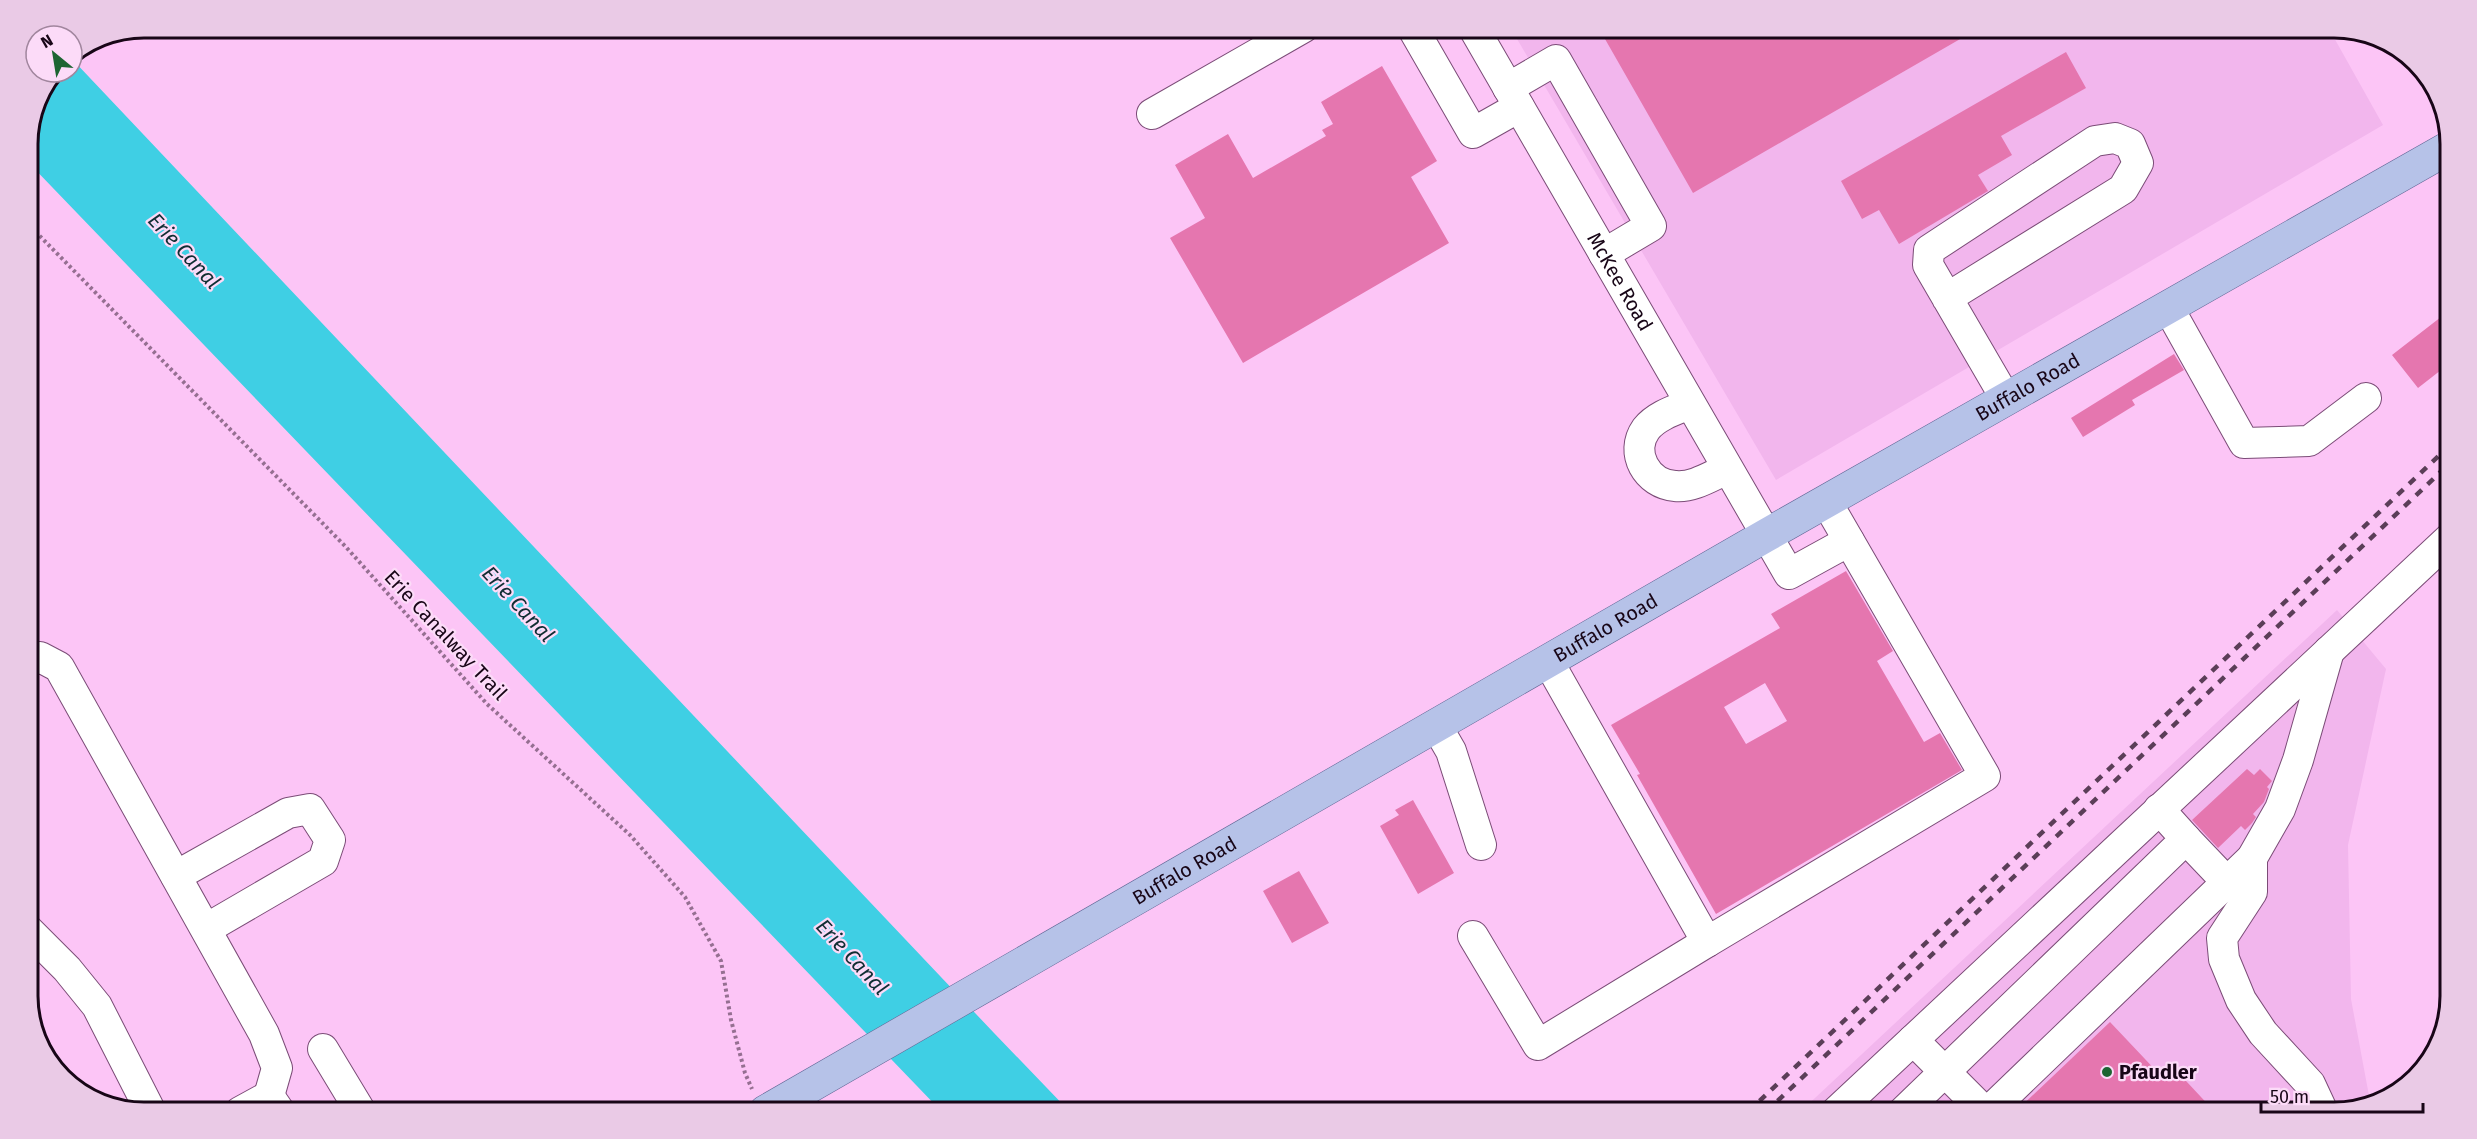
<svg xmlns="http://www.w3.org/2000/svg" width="2477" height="1139" font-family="'Fira Sans',sans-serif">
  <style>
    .built { fill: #f2b6ed }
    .water { fill: #3fcfe4 }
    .building { fill: #e576af; fill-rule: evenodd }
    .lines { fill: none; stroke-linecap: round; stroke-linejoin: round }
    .minor-casing { stroke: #7b4c77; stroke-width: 32 }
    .major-casing { stroke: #5f6694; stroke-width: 34 }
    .path { stroke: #956f91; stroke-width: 4; stroke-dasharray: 3 3; stroke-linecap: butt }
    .minor { stroke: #fff; stroke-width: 30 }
    .major { stroke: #b6c2e8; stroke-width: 33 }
    .rail { stroke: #5b3e58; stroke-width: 4.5; stroke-dasharray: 8 8; stroke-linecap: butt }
    .poi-dot { fill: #1d6532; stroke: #fcdbf8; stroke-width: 2 }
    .labels { text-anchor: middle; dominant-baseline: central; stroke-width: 4.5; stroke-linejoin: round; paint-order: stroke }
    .street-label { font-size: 20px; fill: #180617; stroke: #fcdbf8 }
    .poi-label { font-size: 20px; font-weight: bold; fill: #180617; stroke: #fcdbf8; text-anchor: start }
    .water-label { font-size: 21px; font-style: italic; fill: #102e33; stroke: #fcdbf8 }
    .rim { fill: none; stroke: #180617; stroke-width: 3 }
  </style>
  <rect width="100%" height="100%" fill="#fcc5f6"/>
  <path class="built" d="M1510,27H2328L2383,125L1776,480Z
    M2337,610L2386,669L2348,845L2351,999L2370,1101L2333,1112H1800Z"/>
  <path class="water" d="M72,59L994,1033L1070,1112H942L27,161C27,122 33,104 54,72H72Z"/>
  <path class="building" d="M1610,27H1981L1693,193L1601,32Z
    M2066,52L2086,88L2001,136L2012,155L1978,175L1988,191L1899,244L1879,210L1862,219L1841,181Z
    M1382,66L1437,161L1411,177L1449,243L1243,363L1170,238L1205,218L1175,165L1228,134L1253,178L1326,136L1322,130L1333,124L1321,102Z
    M2450,310V363L2418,388L2392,355Z
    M2174,354L2184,370L2132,400L2135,405L2083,437L2071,418Z
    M1846,571L1893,651L1877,661L1924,742L1940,733L1962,770L1716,914L1637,775L1640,774L1611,725L1780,628L1771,614ZM1765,683L1787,721L1746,744L1724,707Z
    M2247,769L2254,775L2260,769L2272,781L2267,787L2269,789L2264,802L2253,814L2256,817L2252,823L2245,830L2241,826L2218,848L2192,820Z
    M1413,800L1454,873L1418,894L1380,826L1399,815L1395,810Z
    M1299,871L1329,923L1292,943L1263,891Z
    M2110,1022L2162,1077L2173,1067L2215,1112H2015Z"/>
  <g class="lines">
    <g class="minor-casing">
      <g id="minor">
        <path d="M1412,27L1473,133L1519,107"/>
        <path id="s1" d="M1473,27L1789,574L1849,541"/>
        <path d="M1508,88L1556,60L1651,226L1604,254"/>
        <path d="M1152,114L1304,27"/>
        <path d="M1947,298L2123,189L2138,163L2130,144L2115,138L2095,141L1929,250L1928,265L2006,399"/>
        <path d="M2168,307L2244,443L2309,441L2366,398"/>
        <path d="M1690,404C1675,410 1656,416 1646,429C1629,453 1647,484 1675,486C1693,488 1711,476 1727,469"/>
        <path d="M1548,661L1707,942L1985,776L1826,501"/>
        <path d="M27,663L40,657L59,667L264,1034L277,1068L269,1096"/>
        <path d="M1436,725L1451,751L1481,845"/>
        <path d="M2186,839L2226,881"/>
        <path d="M2252,858V892L2222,938L2224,959L2241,1000L2263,1033L2310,1084L2323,1112"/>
        <path d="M176,876L288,813L310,809L330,840L323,861L206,929"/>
        <path d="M27,929L67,969L97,1006L151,1112"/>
        <path d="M1473,936L1538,1045L1707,942"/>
        <path d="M1913,1040L1985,1112"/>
        <path d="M323,1049L361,1112"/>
        <path d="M240,1112L269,1096L280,1112"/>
        <path d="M1836,1112L2450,538"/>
        <path d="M1903,1112L2186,839L2159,809"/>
        <path d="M1988,1112L2252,858L2280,809L2298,760L2329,651"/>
      </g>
    </g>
    <g class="major-casing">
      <g id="major">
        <path id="s2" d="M765,1112L1765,536L2450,147"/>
      </g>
    </g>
    <path class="path" d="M27,223L345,546L487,704L630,835L685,897L721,961L731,1020L745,1073L752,1089"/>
    <use href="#minor" class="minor"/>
    <use href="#major" class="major"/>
    <path class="rail" d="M1580,33L1590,27
      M2415,66L2441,111
      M1748,1112L2450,445
      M1766,1112L2450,463"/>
  </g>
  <circle class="poi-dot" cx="2107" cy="1072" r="6"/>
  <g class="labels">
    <g class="street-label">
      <text stroke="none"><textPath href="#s1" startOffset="294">McKee Road</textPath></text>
      <text stroke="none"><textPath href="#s2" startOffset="1456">Buffalo Road</textPath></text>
      <text stroke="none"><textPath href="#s2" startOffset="970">Buffalo Road</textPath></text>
      <text transform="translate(446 635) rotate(47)">Erie Canalway Trail</text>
      <text stroke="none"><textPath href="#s2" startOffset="484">Buffalo Road</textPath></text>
    </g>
    <g class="poi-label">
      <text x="2119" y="1072">Pfaudler</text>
    </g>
    <g class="water-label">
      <text transform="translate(184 251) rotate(47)">Erie Canal</text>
      <text transform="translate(518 604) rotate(47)">Erie Canal</text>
      <text transform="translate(852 957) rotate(47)">Erie Canal</text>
    </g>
  </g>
  <path d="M0 0H2477V1139H0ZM144 38H2334A106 106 0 0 1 2440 144V996A106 106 0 0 1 2334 1102H144A106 106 0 0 1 38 996V144A106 106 0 0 1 144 38Z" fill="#eacae6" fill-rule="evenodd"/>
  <path class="rim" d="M144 38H2334A106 106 0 0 1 2440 144V996A106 106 0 0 1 2334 1102H144A106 106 0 0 1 38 996V144A106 106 0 0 1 144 38Z"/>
  <g transform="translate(54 54) rotate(330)"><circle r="28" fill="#fcdbf8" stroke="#a1869e" stroke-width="1.5"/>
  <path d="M0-4.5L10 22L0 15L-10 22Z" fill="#1d6532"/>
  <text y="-9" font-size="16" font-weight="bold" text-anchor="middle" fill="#180617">N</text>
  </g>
  <path d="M2261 1103v9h162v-9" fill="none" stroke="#180617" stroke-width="3"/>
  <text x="2270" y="1103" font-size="18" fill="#180617" stroke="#fcdbf8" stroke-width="4.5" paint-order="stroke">50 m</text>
</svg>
